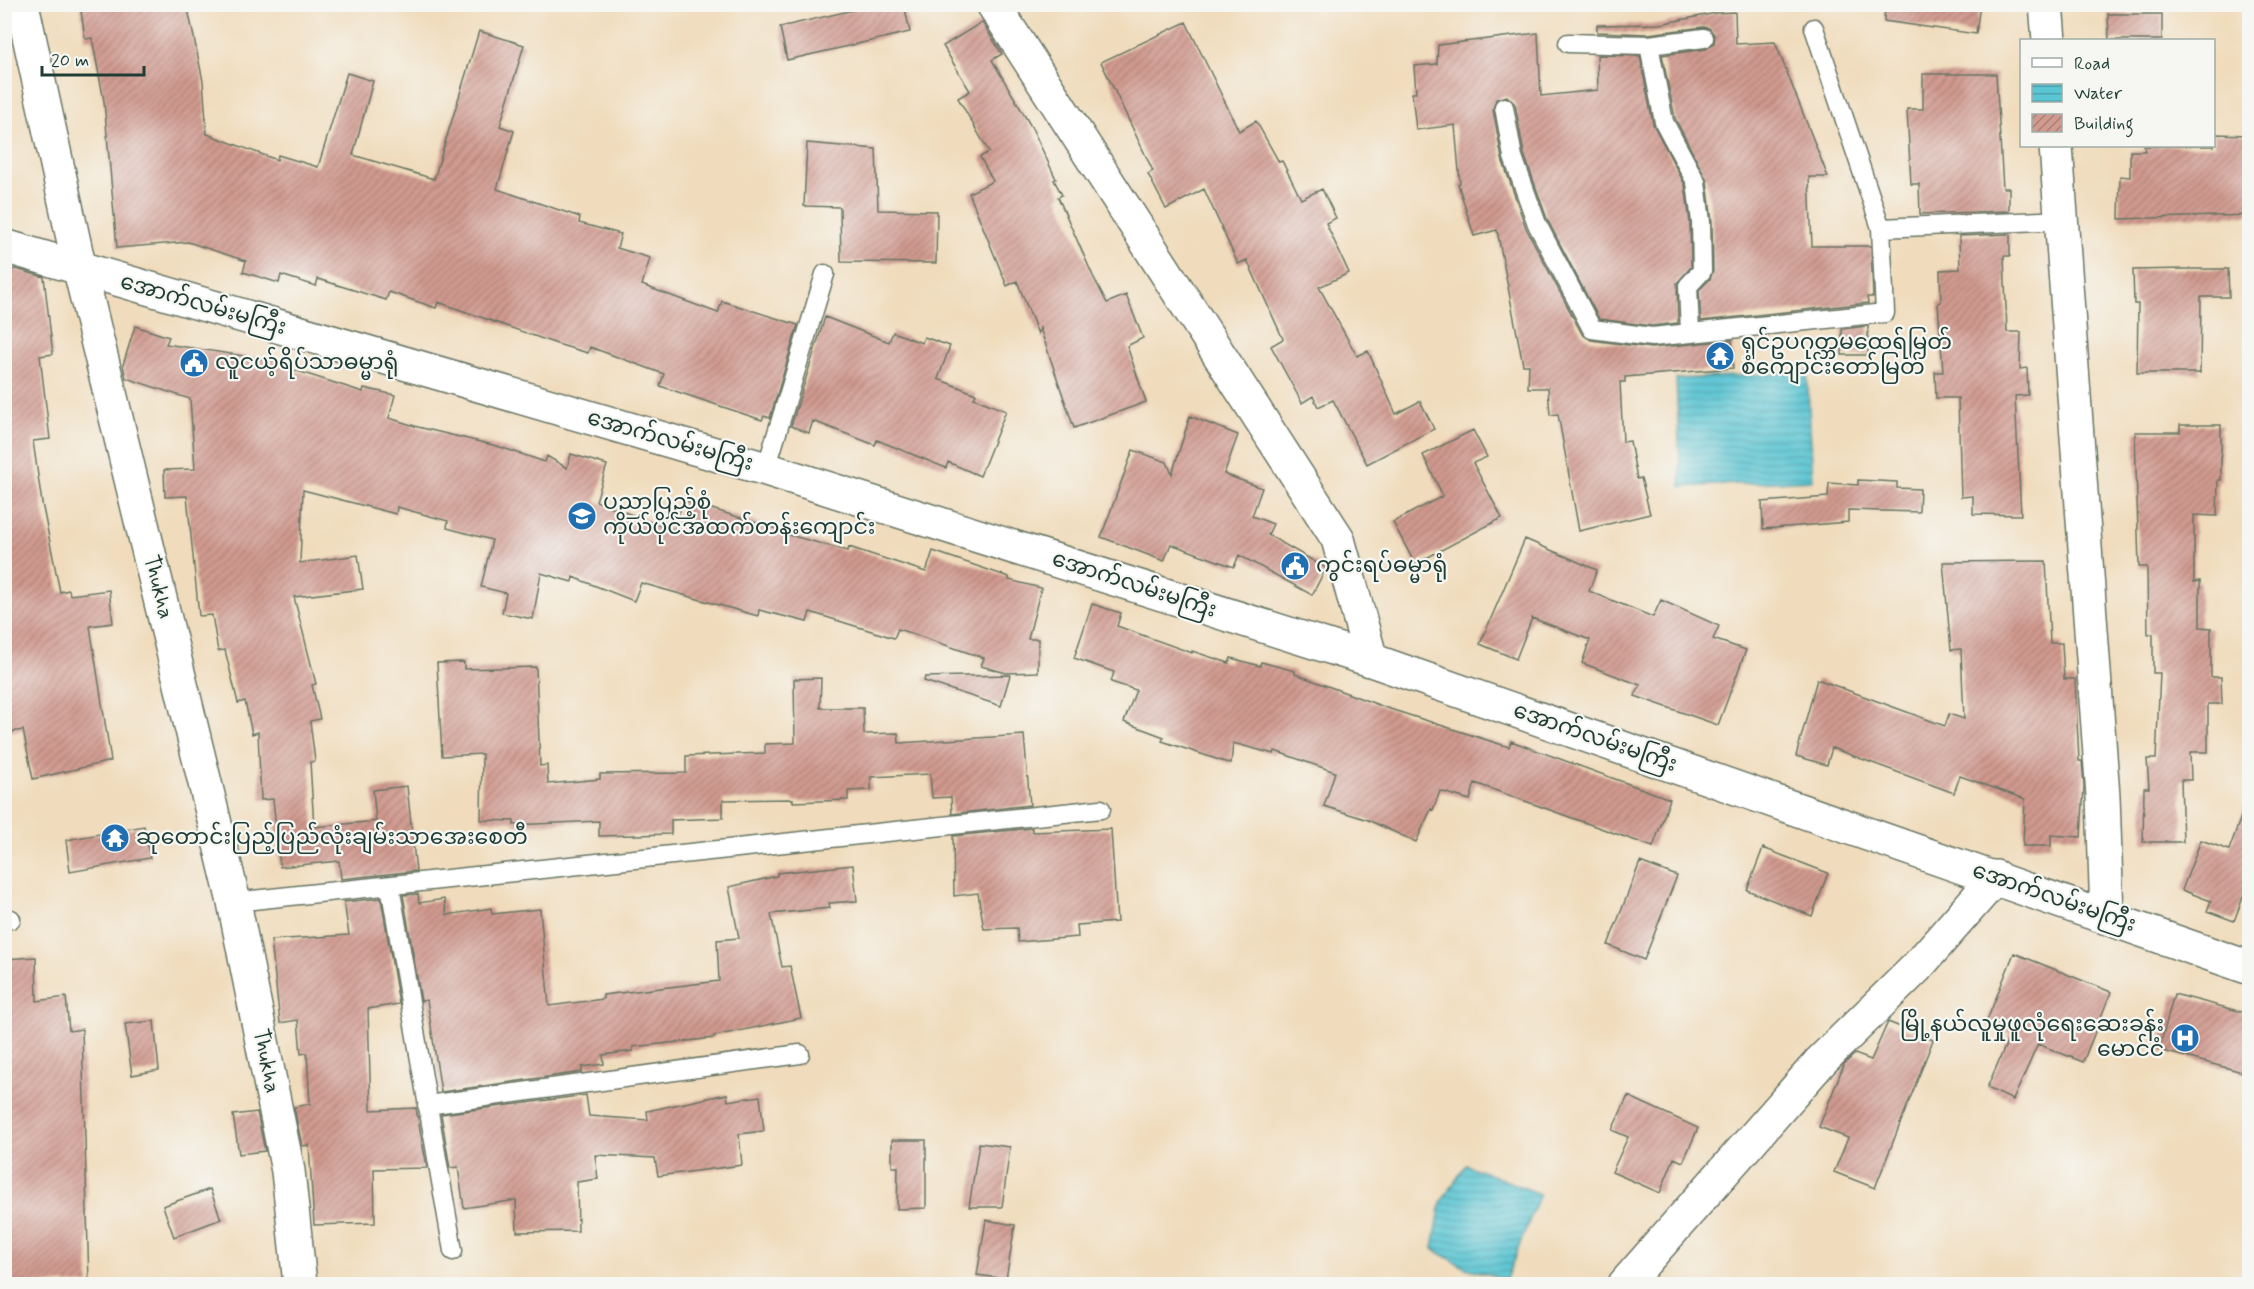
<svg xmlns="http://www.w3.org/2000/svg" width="2254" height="1289" font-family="Mynerve,'Noto Sans Myanmar',sans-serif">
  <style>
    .water { fill: url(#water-rules); stroke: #3c8184; stroke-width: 1.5 }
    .building { fill: url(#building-hatch) }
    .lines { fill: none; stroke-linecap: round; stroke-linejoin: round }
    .lane-casing { stroke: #687564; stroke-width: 21 }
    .street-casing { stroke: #687564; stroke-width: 36 }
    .secondary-casing { stroke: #687564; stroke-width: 36 }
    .lane { stroke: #fff; stroke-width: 18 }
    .street { stroke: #fff; stroke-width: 33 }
    .secondary { stroke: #fff; stroke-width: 33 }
    .labels { text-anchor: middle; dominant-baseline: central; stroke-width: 4.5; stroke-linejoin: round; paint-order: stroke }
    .street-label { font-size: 22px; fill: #1f3d34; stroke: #f6f6f2 }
    .poi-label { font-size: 22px; fill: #1f3d34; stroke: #f6f6f2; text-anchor: start }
  </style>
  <defs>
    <pattern id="water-rules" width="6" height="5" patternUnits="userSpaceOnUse" patternTransform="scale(1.5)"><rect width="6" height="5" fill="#5ac5d3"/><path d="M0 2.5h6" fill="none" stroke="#4aa1ac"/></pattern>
    <pattern id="building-hatch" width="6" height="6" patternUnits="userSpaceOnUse" patternTransform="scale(1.5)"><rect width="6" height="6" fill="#d19a8f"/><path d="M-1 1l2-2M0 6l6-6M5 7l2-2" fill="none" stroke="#a97f76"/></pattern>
  </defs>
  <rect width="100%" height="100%" fill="#f6f6f2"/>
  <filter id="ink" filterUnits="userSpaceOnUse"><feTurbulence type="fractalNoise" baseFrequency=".0167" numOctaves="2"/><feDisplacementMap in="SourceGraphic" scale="12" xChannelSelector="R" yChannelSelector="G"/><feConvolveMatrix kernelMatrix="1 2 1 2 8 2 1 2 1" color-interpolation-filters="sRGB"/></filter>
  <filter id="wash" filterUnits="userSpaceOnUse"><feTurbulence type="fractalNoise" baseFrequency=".008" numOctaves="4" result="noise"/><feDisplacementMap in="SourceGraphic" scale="24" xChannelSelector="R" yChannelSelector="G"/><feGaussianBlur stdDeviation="1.35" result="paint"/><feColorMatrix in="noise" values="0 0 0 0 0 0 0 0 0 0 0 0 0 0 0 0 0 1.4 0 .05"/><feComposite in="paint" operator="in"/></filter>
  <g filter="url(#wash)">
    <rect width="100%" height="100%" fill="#f0dcbc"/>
    <path class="water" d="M1807,372L1813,480L1681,487L1676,379Z
      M1466,1165L1540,1194L1506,1279L1466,1268L1433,1249L1441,1202Z"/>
    <g id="blocks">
      <path class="building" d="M80,4H187L203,81L207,134L277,160L278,155L318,167L347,73L373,81L353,155L434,179L479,31L524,45L500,126L514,131L497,189L580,217L579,223L621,234L617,248L650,258L642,285L718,313L722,301L798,325L770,418L764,416L762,420L660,386L664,374L590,347L588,353L557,344L438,302L436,308L389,292L386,300L318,279L316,286L281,275L279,283L243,272L246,261L188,242L117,248L104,101L92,38L85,39Z
        M879,4H904L910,32L787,60L780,27Z
        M1885,4H1980L1976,34L1884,21Z
        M1735,12L1736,44L1775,42L1828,177H1809L1812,246H1871L1873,297H1867L1868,303L1701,321L1699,290L1710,279L1713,271L1712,222L1707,181L1675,118L1662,55L1706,49L1714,43L1715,36L1709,28L1703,27L1648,34L1597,32V25L1660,24L1716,13Z
        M2108,14H2162V40H2109Z
        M982,22L1002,54L992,60L1032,128L1056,179L1054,180L1062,195L1058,197L1093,276L1107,303L1126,295L1143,338L1127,346L1146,402L1074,428L1040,328L1038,334L1017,281L1007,286L969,193L993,181L980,157L989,152L958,98L970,91L943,46Z
        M1186,22L1239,131L1256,121L1279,162L1282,161L1301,199L1322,189L1336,218L1326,223L1349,273L1319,287L1357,356L1368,351L1396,414L1420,401L1434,429L1367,464L1333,400L1318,407L1313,396L1302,403L1271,346L1283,339L1247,260L1238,264L1204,189L1166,209L1148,174L1153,171L1101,62Z
        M1538,33L1541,96L1598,90L1597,55L1640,56L1653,124L1685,185L1690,223L1691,267L1677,283L1678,323L1652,326L1599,319L1547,219L1524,154L1515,104L1507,96L1496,99L1493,109L1502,159L1526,228L1582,334L1591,340L1651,348L1732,340L1733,368L1625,377V382H1620L1623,442L1630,441L1637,479L1641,478L1650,514L1579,531L1558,414L1550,415L1548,388H1528L1529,365H1523L1497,230L1474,236L1458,184L1460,183L1455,125L1416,130L1412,93H1416L1414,66L1437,64L1438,45Z
        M1923,74H1996L2003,188H2009V211L1920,214L1919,184H1911L1907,109H1923Z
        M2214,134L2250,135V215L2119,219L2120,176L2130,177V151H2145L2144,146H2214Z
        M807,143L876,149L878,210L937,211L936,263L841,262L840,207L804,206Z
        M2010,234V256H2004L2007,332H2021L2020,369L2027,368L2028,395L2015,396L2021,515L1973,514V496L1961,497L1958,398H1936L1935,372H1943L1938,303L1941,302L1940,270L1960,269L1959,236Z
        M16,269L44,277L53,354L40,356L50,439L33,441L42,503L60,592L69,590L70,595L109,590L113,623L90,626L111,761L33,779L23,730L4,733V271Z
        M2185,269H2228L2229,297H2201L2200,373H2137L2138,304H2134L2133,270Z
        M825,317L889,342L893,332L922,343L924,337L950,346L938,379L976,394L974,398L1006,411L980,476L948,462L946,468L877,440L875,445L813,421L809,433L791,426Z
        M135,326L169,337L166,344L289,363L288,368L363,392L364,388L395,395L389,418L418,427L497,446L545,462L547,456L567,468L571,454L607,465L596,501L674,531L683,500L783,531L782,533L848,551L849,547L926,572L933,551L1009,577V580L1041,588L1028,639H1038V672L1006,673L981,666L984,658L898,629L894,638L810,612L807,622L759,610L758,616L641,583L634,601L573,577L572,582L541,573L533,619L502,613L506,593L481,587L492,540L447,528L448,521L397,507L396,514L303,490L300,563L358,555L363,589L294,597L316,684L312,685L320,719L310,721L315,761L310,762L314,827L376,821L373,790L407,786L416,871L341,879L339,861L280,867L273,799L261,800L258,732L252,734L245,701L238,703L225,650L218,651L212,615L199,616L187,496L165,497L164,470L195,469L190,399L126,378L123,365Z
        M1868,326V355H1842V329Z
        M1190,416L1238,435L1224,474L1262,488L1252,516L1273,524L1268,535L1326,568L1312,595L1239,555L1234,567L1171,544L1164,561L1101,537L1133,450L1167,462L1172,474Z
        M2180,425H2221V480H2218L2217,516L2194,515V582L2200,581V627L2211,628V677H2221L2222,704H2208V752H2190L2191,780H2181L2183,842H2143L2144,788H2149L2147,759H2156L2160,673H2153V634H2148L2147,567H2139L2135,432H2180Z
        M1473,430L1487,457L1473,463L1502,518L1415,564L1393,522L1443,496L1423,455Z
        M1858,480L1897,482V488L1920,489L1919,512L1848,510V522L1763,529L1762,502L1828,497L1829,483L1858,485Z
        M1525,539L1597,570L1589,591L1653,617L1661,600L1719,626L1713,639L1746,650L1718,725L1635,696L1640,685L1582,663L1590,640L1532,618L1516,659L1480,644Z
        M2046,561L2050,643H2062L2064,679H2075L2079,761H2082L2084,786L2081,837L2051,835V846H2023L2025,799L1960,776L1954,793L1832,748L1827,765L1796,756L1817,679L1945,726L1949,714L1964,719L1961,649L1951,650L1943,562Z
        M1092,604L1121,613L1117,626L1192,653V651L1229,663L1231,658L1260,666L1261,662L1295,671V674L1387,708L1509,747L1511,741L1670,799L1653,847L1475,783L1470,800L1440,791L1433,810L1431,809L1416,842L1368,820L1324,806L1335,772L1275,751L1274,754L1233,743L1231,764L1162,741L1164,737L1124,722L1136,690L1111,682L1114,672L1074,658Z
        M464,662V669L536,667L540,766L547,765L548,784L600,779V774L686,773V756L765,753V744L795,743L794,679L821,678L820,708H863L864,734L898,733L899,743L1024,735L1030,805L952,814L951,797L932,798L930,774L871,777V790L848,791V800L793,802V799L723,800V818L671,820V834L599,836V821L514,825V821L481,820L482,754L442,756L437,663Z
        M1010,675L1001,706L924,681L925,677Z
        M2246,803H2250V879L2234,921L2207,911L2211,901L2182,890L2201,840L2229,850Z
        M144,826L150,858L70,872L66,840Z
        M1032,828V832L1111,829L1117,922L1077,925L1078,937L1018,942L1017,928L984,929L978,893L954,896L953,836Z
        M1763,848L1828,873L1812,916L1747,890Z
        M1640,862L1677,876L1644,960L1608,945Z
        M853,865L857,901L829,903L830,908L771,914L782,967L790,966L801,1018L714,1036V1038L633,1047V1051L603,1055L604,1064L582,1067V1072L441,1092L427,1000L421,1001L403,895L418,894L419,903L444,899L447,915L491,908L492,914L540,909L549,1006L603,999V995L719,981L717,940L739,938L729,887L777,876V873Z
        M381,898L399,1004L368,1009L371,1110L416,1108L427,1168L374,1169L375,1223L314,1225L309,1145L302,1146L294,1107L310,1104L307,1053L301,1054L298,1020L280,1023L271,940L349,935L344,902Z
        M2014,953L2111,992L2083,1062L2038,1044L2013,1100L1987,1088L2011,1033L1986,1023Z
        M36,957L37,1001L66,997L69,1031L82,1029L89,1284H4V959Z
        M2174,994L2250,1014V1074L2159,1050Z
        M154,1021L159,1070L132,1075L125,1024Z
        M1888,1022L1933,1040L1875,1188L1834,1172L1848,1138L1819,1127L1844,1064L1855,1054L1871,1060Z
        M727,1094L728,1101L760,1096L764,1131L739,1134L742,1165L658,1176L655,1158L595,1155L598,1179L577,1182L578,1231L517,1232L516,1200L464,1208L458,1167L450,1168L441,1114L586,1095L589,1116L648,1120L647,1111Z
        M1628,1096L1698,1128L1683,1162L1674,1158L1660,1193L1612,1172L1628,1137L1612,1130Z
        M257,1112L265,1151L239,1154L233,1115Z
        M892,1140H926V1208L897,1209L898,1167H892Z
        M979,1143L1010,1147L1002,1207H969Z
        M210,1189L221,1219L174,1237L163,1206Z
        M986,1220L1015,1225L1006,1279L977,1275Z"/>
    </g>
  </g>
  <g filter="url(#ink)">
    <use href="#blocks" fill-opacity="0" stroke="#687564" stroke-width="1.5"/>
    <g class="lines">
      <g class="lane-casing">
        <path id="lane" d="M1814,28L1881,228
          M1568,43L1649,45L1704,38
          M1649,45L1664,122L1696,182L1701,222L1702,271L1688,286L1690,333
          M1504,107L1513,157L1537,224L1592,329L1652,337L1885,313L1881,228L2062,220
          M766,469L825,274
          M390,886L453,1251
          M234,902L1101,809
          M4,920L11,919
          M427,1105L800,1054"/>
      </g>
      <g class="street-casing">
        <path id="street" d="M22,4L80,270L234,902L288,1171L300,1284
          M993,4L1338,539L1371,660
          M2046,4L2049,40
          M2056,146L2103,796L2107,916
          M1625,1284L1821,1061L1916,968L1996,877"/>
      </g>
      <g class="secondary-casing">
        <path id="secondary" d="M4,246L766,469L1371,660L2250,968"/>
      </g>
      <use href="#lane" class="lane"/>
      <use href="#street" class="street"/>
      <use href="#secondary" class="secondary"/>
    </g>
  </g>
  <defs>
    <g id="temple-disc" transform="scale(1.5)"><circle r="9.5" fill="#1f6fb2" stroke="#f6f6f2"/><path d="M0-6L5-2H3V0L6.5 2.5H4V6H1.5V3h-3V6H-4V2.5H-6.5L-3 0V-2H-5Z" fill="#fff"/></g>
    <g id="civic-disc" transform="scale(1.5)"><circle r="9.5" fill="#1f6fb2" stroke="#f6f6f2"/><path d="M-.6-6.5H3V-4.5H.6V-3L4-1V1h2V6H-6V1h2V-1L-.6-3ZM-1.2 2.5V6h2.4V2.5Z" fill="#fff"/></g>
    <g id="school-disc" transform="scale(1.5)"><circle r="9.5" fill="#1f6fb2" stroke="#f6f6f2"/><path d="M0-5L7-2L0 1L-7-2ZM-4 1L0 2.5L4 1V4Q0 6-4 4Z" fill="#fff"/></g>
    <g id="hospital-disc" transform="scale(1.5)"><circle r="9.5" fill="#1f6fb2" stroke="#f6f6f2"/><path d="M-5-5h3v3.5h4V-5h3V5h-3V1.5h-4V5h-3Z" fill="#fff"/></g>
  </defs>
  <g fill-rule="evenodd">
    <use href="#temple-disc" x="1720" y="356"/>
    <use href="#civic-disc" x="194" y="363"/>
    <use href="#school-disc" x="582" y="516"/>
    <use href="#civic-disc" x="1295" y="566"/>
    <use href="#temple-disc" x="115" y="838"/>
    <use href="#hospital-disc" x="2185" y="1038"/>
  </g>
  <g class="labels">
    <g class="street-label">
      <text transform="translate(203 305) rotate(16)">အောက်လမ်းမကြီး</text>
      <text transform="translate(670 441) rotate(16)">အောက်လမ်းမကြီး</text>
      <text transform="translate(1134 585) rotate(18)">အောက်လမ်းမကြီး</text>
      <text transform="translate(158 587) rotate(76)">Thukha</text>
      <text transform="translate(1595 738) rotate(19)">အောက်လမ်းမကြီး</text>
      <text transform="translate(2054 898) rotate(19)">အောက်လမ်းမကြီး</text>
      <text transform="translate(266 1061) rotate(79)">Thukha</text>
    </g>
    <g class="poi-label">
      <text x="1741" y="343">ရှင်ဥပဂုတ္တမထေရ်မြတ်<tspan x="1741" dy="25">စံကျောင်းတော်မြတ်</tspan></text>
      <text x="215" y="363">လူငယ့်ရိပ်သာဓမ္မာရုံ</text>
      <text x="603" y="503">ပညာပြည့်စုံ<tspan x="603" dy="25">ကိုယ်ပိုင်အထက်တန်းကျောင်း</tspan></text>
      <text x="1316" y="566">ကွင်းရပ်ဓမ္မာရုံ</text>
      <text x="136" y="838">ဆုတောင်းပြည့်ပြည်လုံးချမ်းသာအေးစေတီ</text>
      <text x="2164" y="1025" text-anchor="end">မြို့နယ်လူမှုဖူလုံရေးဆေးခန်း<tspan x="2164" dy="25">မောင်ငံ</tspan></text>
    </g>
  </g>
  <rect width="2254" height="1289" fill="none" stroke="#f6f6f2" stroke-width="24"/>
  <rect x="2020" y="39" width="195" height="108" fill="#f6f6f2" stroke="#a0aca6" stroke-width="1.5"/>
  <rect x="2032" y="58" width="30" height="9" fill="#ffffff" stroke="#a0aca6" stroke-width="1.5"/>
  <text x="2074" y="69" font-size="18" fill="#1f3d34">Road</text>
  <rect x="2032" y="84" width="30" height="18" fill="url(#water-rules)" stroke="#a0aca6" stroke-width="1.5"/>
  <text x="2074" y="99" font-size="18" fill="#1f3d34">Water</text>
  <rect x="2032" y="114" width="30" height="18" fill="url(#building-hatch)" stroke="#a0aca6" stroke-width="1.5"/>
  <text x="2074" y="129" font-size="18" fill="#1f3d34">Building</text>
  <path d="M42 66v9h102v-9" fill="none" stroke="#1f3d34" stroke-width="3"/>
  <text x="51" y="66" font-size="18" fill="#1f3d34" stroke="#f6f6f2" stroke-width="4.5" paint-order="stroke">20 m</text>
</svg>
